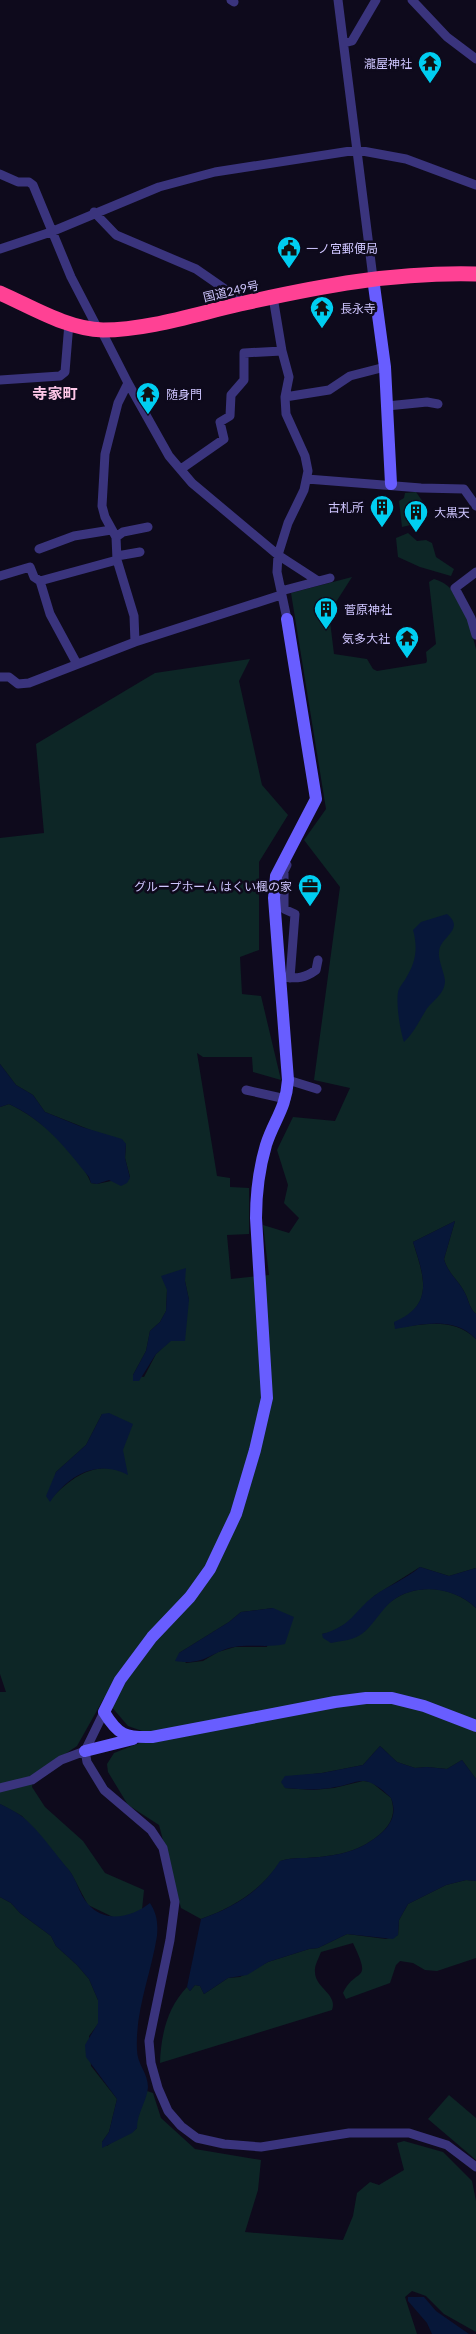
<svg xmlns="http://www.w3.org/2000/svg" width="476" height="2334" font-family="Lato,'Noto Sans JP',sans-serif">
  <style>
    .green { fill: #0d2626; fill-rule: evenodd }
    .water { fill: #071739 }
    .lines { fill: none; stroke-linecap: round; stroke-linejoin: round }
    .street { stroke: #3a347d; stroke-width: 9 }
    .secondary { stroke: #685dff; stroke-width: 12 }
    .highway { stroke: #ff4194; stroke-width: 15 }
    .labels { text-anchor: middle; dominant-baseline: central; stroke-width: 5; stroke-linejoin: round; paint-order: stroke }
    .poi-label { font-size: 12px; fill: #cfc6ff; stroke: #0e0a1c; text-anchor: start }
    .street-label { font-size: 12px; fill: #cfc6ff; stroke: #0e0a1c }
    .quarter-label { font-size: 15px; font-weight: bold; fill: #ffc8e8; stroke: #0e0a1c }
  </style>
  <rect width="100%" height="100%" fill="#0e0a1c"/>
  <path class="green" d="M416,492L423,502V522L402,527L399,501L404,498L405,493Z
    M408,533L417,541L426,540L432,543L436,557L454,569L451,576L420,567L398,557L396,538Z
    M352,577L329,613L334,654L367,659L373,669L377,671L426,663L427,661L426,652L436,644L429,582L434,579C462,586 470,625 476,649V1314C469,1308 469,1301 465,1293C459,1281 447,1272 444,1259L455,1221L413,1242C424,1277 435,1305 394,1323L396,1328C424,1324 454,1317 476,1339V1568L449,1576L420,1567L374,1596L352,1620L332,1632L322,1634L364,1632C373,1622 381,1608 393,1600C418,1582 455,1587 476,1608V1779L462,1760L447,1769L427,1767L415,1768L397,1762L380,1746L363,1765L322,1773L285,1777V1788L313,1790L334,1788L363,1781L371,1782L391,1798C396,1813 392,1824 379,1835C357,1853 335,1856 307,1858C298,1858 289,1858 281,1861C261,1890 235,1907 201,1919L181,1908L159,1825L128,1805L108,1772L107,1764L114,1753L142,1742L145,1732L128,1726L104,1698L77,1746L34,1775L32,1787L45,1807L83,1841L105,1873L144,1890L142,1910L124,1917H113L88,1905L71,1873L22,1816L0,1804V1692H6L0,1674V1107L9,1104C38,1117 79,1153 91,1183L97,1184L130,1177L125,1158L126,1144L45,1112L33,1095L16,1085L0,1064V838L44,833L36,744L155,673L250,659L239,681L262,785L288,815L259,862V950L240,957L242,994L261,996L281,1080L253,1072L252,1057H203L197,1053L217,1176L230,1178V1187L249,1188V1234L227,1235L231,1279L269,1275L263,1225L289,1233L299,1218L284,1203L288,1185L277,1150L293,1117L335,1121L350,1088L314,1080L340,887L304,840L326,809L291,593ZM185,1281L189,1300L171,1340L156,1354L144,1377L133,1375L146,1351L150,1331L160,1322L166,1311L167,1290ZM102,1414L117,1469C88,1464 68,1481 49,1501L56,1472L86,1445ZM273,1608L267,1647H235L218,1652L203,1661L186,1663L179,1653L229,1622L241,1612Z
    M466,1880L476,1881V1958L437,1971L425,1970L413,1963L400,1961L396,1965L390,1983L346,1999L343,1993C356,1966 373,1985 353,1943L321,1952C319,1958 314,1966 315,1972C315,1988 338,1994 332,2010L160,2063C161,2035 167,2008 187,1987L190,1991L195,1985L200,1986L204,1994L228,1978L240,1977L268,1962L309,1949L318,1948L347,1934L386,1939L398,1935L399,1920L408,1904L446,1885Z
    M0,1897L11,1903L20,1913L51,1936L56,1946L77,1965L89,1979L98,2000V2024L89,2036L91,2066L117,2099L109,2132L102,2142L107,2146C117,2138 129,2136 137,2128V2120L147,2091L153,2093L161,2118L195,2149L261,2160L258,2190L245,2232L343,2240L353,2216L357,2193L370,2182L379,2185L404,2170L397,2143L404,2141L443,2152L472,2181L476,2201V2332L444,2314L426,2296L412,2291L405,2297L417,2334H0Z
    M449,2095L476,2118V2160L428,2119Z"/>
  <path class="water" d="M447,914C464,928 445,935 440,947C436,958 444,970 445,981C445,994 432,1001 426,1010C418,1023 415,1031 404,1042C400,1030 396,1005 398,992C399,987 404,982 406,978C416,962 418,948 413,930L421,922Z
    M0,1064L16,1085L33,1095L45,1112L82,1127L122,1139L126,1144L125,1158L130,1178L127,1183L121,1186L109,1180L97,1184L91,1183L89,1177C65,1147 44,1120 9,1104L0,1107Z
    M455,1221L444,1259C447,1272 459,1281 465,1293C469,1301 469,1308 476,1314V1339C454,1316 424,1324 395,1329L394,1322C435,1305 424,1276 413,1242Z
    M186,1268L185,1281L189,1300L185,1341H171L156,1354L139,1381H133V1375L146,1351L150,1331L160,1322L166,1311L167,1290L161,1276Z
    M109,1413L133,1424L123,1450L128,1475C97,1459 69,1475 50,1502L46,1496L56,1472L86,1445L102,1414Z
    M420,1567L449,1576L476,1568V1608C455,1587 416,1582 392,1601C381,1610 374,1624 363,1633C355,1640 341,1641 331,1643L323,1638L322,1634C352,1626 354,1611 374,1596C389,1585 406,1579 420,1567Z
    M273,1608L294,1617L285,1644C268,1648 251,1644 234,1647C209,1652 206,1666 175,1661L179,1653L229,1622L241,1612Z
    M380,1746L397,1762L415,1768L427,1767L447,1769L462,1760L476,1779V1881L466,1880L446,1885L408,1904L399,1920L398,1935L393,1939L347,1934L318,1948L309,1949L268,1962L247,1975L228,1978L204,1994L200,1986L195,1985L190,1991L187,1987L201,1919C235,1907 261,1891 280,1861C289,1858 298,1858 307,1858C335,1856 357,1853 379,1835C392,1824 397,1813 391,1798C384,1791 375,1783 365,1781C356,1780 345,1786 335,1787C318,1791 302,1789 285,1788L281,1782L285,1776L322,1773L363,1765Z
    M0,1804C7,1807 14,1811 20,1815C36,1826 56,1855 69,1870C77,1880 79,1894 88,1904C105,1924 132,1917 150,1903C157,1914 158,1923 157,1936C151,1974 135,2011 137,2050C137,2064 148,2073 148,2087C147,2101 137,2113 137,2128L132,2133L102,2148V2142L109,2132L117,2099L86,2057L85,2045L98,2023V2000L89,1979L77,1965L56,1946L51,1936L20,1913L11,1903L0,1897Z
    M408,2297H424L436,2311L469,2334H432L427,2323L408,2301Z"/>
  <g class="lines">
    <path class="street" d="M231,0L234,2
      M338,0L373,278
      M412,0L447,37L476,59
      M344,43L352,41L376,0
      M0,174L18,182H29L33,185L71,277L98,329
      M94,212L116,235L196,269L245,303
      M0,249L51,232L159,187L215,172L357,150L406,159L476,185
      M273,297L282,351L289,377L285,397L286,414L305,456L308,471L304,490L288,523L278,555L277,572L287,619
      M101,330L128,383L169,456L192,483L278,555L318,581
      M0,380L60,376L65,372L69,323
      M128,383L118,403L105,454L102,506L105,517L116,537L117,560L134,616L135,642
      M285,397L329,390L350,376L385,367
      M387,406L427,402L438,404
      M181,469L224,439L220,422L230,416L231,395L244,380V353L282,351
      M307,479L421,488L464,489L476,506
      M116,537L123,532L148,527
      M39,549L74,536L111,530
      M117,556L140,552
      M476,572L455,588L471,618L476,635
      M0,576L30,567L34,577L40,581L117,560
      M40,581L50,614L77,664
      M281,591L330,578
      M0,677H9L18,684L29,683L135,642L281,595
      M287,865L284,871V909L295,914L290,978
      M284,977C297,979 305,978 316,970L318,960
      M288,1080L317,1089
      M246,1090L286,1099
      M104,1712L85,1751L87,1762L104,1790L151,1830L163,1848L175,1902L170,1940L149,2041L151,2063L158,2088L168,2111L181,2126L197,2138L224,2144L261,2147L349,2133H409L447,2145L476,2167
      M0,1788L32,1780L61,1760L85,1751"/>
    <path class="secondary" d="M373,278L385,367L391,484
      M287,619L316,799L276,876L274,898L288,1080C286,1109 274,1120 266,1145C259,1169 256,1193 256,1218L267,1398L255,1450L236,1514L210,1569L190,1597L152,1637L120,1680L104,1712C118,1735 125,1738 152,1737L335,1702L366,1698H392L424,1706L476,1726
      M85,1751L133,1739"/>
    <path class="highway" d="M0,293C32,307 67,329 103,330C148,330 196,314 240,304C320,286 394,272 476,274"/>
  </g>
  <defs>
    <g id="temple-pin" transform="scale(1.25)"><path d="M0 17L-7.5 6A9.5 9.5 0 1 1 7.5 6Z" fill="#00cef1" stroke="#0e0a1c"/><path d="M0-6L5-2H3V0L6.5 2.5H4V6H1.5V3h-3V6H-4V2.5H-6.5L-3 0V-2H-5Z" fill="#111"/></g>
    <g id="civic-pin" transform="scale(1.25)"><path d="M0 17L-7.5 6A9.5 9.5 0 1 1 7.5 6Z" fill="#00cef1" stroke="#0e0a1c"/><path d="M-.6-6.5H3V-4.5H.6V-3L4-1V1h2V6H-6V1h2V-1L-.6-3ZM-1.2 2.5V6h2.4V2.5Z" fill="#111"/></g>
    <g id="building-pin" transform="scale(1.25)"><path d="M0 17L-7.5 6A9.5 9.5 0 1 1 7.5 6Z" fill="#00cef1" stroke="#0e0a1c"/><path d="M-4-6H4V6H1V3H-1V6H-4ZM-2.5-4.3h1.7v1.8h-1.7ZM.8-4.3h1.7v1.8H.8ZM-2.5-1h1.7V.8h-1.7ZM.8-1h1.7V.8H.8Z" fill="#111"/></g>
    <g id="office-pin" transform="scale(1.25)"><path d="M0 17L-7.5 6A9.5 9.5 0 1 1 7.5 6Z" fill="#00cef1" stroke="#0e0a1c"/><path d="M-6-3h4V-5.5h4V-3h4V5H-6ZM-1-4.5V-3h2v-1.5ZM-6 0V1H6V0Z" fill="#111"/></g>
  </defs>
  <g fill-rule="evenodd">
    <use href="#temple-pin" x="430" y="63"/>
    <use href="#civic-pin" x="289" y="248"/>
    <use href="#temple-pin" x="322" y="308"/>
    <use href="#temple-pin" x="148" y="394"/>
    <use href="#building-pin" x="382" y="507"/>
    <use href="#building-pin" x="416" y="512"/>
    <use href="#building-pin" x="326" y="609"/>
    <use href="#temple-pin" x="407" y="638"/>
    <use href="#office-pin" x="310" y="886"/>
  </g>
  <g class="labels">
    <g class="poi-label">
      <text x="412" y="63" text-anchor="end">瀧屋神社</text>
      <text x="306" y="248">一ノ宮郵便局</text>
      <text x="340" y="308">長永寺</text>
      <text x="166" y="394">随身門</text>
      <text x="364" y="507" text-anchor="end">古札所</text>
      <text x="434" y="512">大黒天</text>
      <text x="344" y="609">菅原神社</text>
      <text x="390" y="638" text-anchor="end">気多大社</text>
      <text x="292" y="886" text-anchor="end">グループホーム はくい楓の家</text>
    </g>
    <g class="street-label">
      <text transform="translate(231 291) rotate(-13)">国道249号</text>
    </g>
    <g class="quarter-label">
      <text x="55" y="393">寺家町</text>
    </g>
  </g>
</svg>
